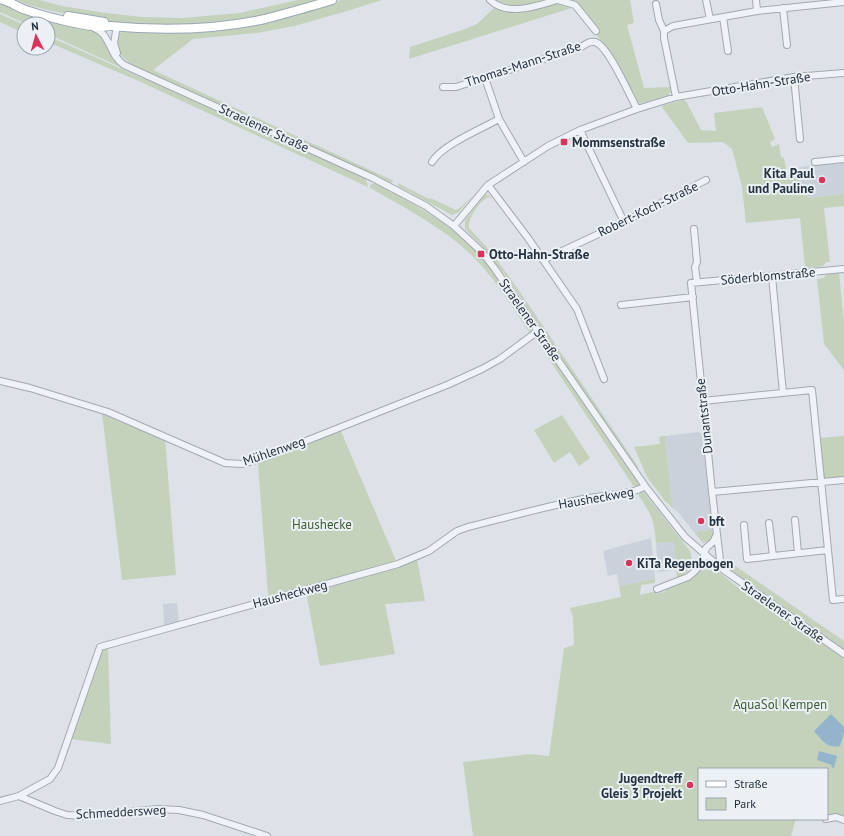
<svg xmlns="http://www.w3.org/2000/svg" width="844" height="836" font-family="'PT Sans',sans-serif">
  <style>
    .built { fill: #cad1da }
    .green { fill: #c4d2bc }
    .water { fill: #93b4cb }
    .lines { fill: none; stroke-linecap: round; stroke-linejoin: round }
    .minor-casing { stroke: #a1a9b2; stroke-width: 8 }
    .major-casing { stroke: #9aa7b4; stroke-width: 10 }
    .minor { stroke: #eff2f6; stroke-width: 6 }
    .major { stroke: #fff; stroke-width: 8 }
    .poi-dot { fill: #da345d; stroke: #ebf0f5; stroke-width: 1.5 }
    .labels { text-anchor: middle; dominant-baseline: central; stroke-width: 4; stroke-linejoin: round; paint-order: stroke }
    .street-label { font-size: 13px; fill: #24313f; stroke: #ebf0f5 }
    .poi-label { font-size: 13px; font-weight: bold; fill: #24313f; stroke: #ebf0f5; text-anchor: start }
    .park-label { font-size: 13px; fill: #3d5c31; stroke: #ebf0f5 }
  </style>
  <rect width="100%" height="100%" fill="#dce2e8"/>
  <path class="built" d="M844,163V194L808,198L801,186L799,167Z
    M698,432L702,434L712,529L710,530L694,532L672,505L665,436Z
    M651,538L655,579L619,586L617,574L608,576L603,551Z
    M674,542L676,570L658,572L656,543Z
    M177,603L179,623L164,627L163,604Z"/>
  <path class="green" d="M12,0H40L62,6L106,13L142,17L183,18L239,13L298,0H322C294,7 267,16 239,20C164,31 85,23 12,0Z
    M341,0H382L344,12L294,26L257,33L193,39L153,70L394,181L391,183L139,68C127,62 117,56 117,42C116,36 117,34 122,32L183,33L214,30L313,8Z
    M495,0H549C530,5 514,11 495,0Z
    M564,0H630L634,23L627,25L644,88L670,87L671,91L668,96L638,104L636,103L610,53L575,7L409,59L410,47L462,30L477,24L495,7L518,11L555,3H564Z
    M0,2L95,31L105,40L111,54L117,61L366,179L368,187L143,83L48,42V36L144,79V78L48,34V24H26L0,12Z
    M0,14L24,25V33L0,22Z
    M683,100L686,101L701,130L716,131L714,113L762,107L775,139L770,142L772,147L779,144L781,157L784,158L787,175L799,174L801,186L808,198L844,194V206L824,208L830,262H826L823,266L807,268L805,267L800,218L746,223L742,187L732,149L723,142L688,143L662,107L664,105Z
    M374,183C411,202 447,221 476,251C498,274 515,301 533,327L532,331L530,333C516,313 502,290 486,271C456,234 411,211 370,188V185Z
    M398,183L429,199L430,198L456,210L461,207L473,195L459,212L452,215L398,186Z
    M487,194L492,198L488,197C479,202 468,218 469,228L492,253L518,289L639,468L634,466L505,275L482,246L465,229V220L483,197Z
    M839,272L844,323V370L824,344L817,279L824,278L826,274Z
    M533,335H538L541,338L636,479L640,485L636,490Z
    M102,413L165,439L176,575L122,580Z
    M562,415L590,458L579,466L570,452L554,463L534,430Z
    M340,429L397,563L266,599L268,595L258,464L255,462Z
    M661,436H665L672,505L676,511L665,501L647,477L634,447L660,444L659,438Z
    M844,436V478L823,480L818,438Z
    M641,492H644L690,551C694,566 690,572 677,579L674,542L656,543C654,519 652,516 639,496V493Z
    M712,529L713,534L711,541L703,543L694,532L710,530Z
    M417,559L425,601L385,604L395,654L320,666L306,592Z
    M725,559L844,641V651L727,568L724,564V561Z
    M708,567L715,569L741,590L778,612L844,657V818L827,817V769H699V819H796L791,836H473L463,762L530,754L549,756L564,648L574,645L573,617L570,608L621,597L619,586L655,579V583L641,585L640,595L656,591V594L666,591V589L669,587L688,578L704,568Z
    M108,646L111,744L70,739L101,648Z"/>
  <path class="water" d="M831,714L844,727V733L840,746C827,749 822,740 814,731Z
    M819,751L837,756L834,768L831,767L832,765L817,760Z"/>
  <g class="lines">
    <g class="minor-casing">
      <path id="minor" d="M490,0C507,17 537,6 557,0
        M558,0L575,5L596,31
        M706,0L710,19
        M756,0L757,11
        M656,4L659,20L664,31
        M783,8L787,45
        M723,17L728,51
        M117,26L114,43L117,53
        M94,28C111,34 108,54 124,65L373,178L426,206L454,226L482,252L495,269L645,486L685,537L721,568L844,654
        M794,77L800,139
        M485,78L499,119L524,162
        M443,87H456L581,47C586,44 589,41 595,42C608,45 630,96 637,109
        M676,97L664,38V31L673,26L757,11L844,2
        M580,130L624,222
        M432,162C442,145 481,129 499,119
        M815,162L844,159
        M488,185L528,238L577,309L604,379
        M454,226L488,185L548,146L580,130L637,109L676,97L794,77L844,73
        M694,229L697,262L695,267L697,282
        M543,260L624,222L706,180
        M772,276L783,393
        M621,305L693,297
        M0,381L30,388L108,412L225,463L242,464L263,458L447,385L482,369L500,359L538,331
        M703,401L812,390L833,600L844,599
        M712,492L844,480
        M795,520L798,553
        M769,523L773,556
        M744,525L747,559L828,550
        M721,568L712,492L691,283L844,269
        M657,589L688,577L694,572L702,563L706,548L713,542L717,534
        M19,796L50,779L58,768L100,647L398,564L429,551L457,531L468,527C508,517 548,506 588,498C605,495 632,495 645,486
        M0,801L19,796L55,811L67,815L84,816L158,809L179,810L203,815L267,836
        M826,819L836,817L844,820"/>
    </g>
    <g class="major-casing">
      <path id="major" d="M3,0C10,2 16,6 23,9C40,15 93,30 110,26C162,31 214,30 265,19C287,13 310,7 332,0
        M68,16L104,22"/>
    </g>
    <use href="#minor" class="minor"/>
    <use href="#major" class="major"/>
  </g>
  <g class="poi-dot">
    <rect x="560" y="138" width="8" height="8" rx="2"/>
    <circle cx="822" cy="180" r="4"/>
    <rect x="477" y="250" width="8" height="8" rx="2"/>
    <circle cx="701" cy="521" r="4"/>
    <circle cx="629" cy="563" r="4"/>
    <circle cx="690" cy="785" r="4"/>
  </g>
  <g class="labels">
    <g class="street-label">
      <text transform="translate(523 64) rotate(-18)">Thomas-Mann-Straße</text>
      <text transform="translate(761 84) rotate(-9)">Otto-Hahn-Straße</text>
      <text transform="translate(264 128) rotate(25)">Straelener Straße</text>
      <text transform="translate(648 209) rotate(-26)">Robert-Koch-Straße</text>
      <text transform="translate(768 276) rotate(-5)">Söderblomstraße</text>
      <text transform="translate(530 320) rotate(55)">Straelener Straße</text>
      <text transform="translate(704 416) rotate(-96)">Dunantstraße</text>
      <text transform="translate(274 451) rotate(-19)">Mühlenweg</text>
      <text transform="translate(596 498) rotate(-10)">Hausheckweg</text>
      <text transform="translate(290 594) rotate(-15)">Hausheckweg</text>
      <text transform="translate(783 612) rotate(35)">Straelener Straße</text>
      <text transform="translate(121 812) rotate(-3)">Schmeddersweg</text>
    </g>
    <g class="poi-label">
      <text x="572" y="142">Mommsenstraße</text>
      <text x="814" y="173" text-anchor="end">Kita Paul<tspan x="814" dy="15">und Pauline</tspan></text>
      <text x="489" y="254">Otto-Hahn-Straße</text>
      <text x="709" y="521">bft</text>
      <text x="637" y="563">KiTa Regenbogen</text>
      <text x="682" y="778" text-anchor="end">Jugendtreff<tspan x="682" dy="15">Gleis 3 Projekt</tspan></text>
    </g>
    <g class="park-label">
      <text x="322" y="524">Haushecke</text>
      <text x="780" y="704">AquaSol Kempen</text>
    </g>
  </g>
  <rect x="698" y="768" width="130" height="52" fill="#ebf0f5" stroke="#9ba4ac"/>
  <rect x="706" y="781" width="20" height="6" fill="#ffffff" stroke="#9ba4ac"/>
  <text x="734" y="788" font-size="12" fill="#24313f">Straße</text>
  <rect x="706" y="798" width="20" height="12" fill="#c4d2bc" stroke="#9ba4ac"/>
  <text x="734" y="808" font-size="12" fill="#24313f">Park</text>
  <g transform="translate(36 36) rotate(354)"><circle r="19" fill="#ebf0f5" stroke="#9ba4ac"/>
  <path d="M0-3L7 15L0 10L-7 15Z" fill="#da345d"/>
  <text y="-6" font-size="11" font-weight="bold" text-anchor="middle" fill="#24313f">N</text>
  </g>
</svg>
